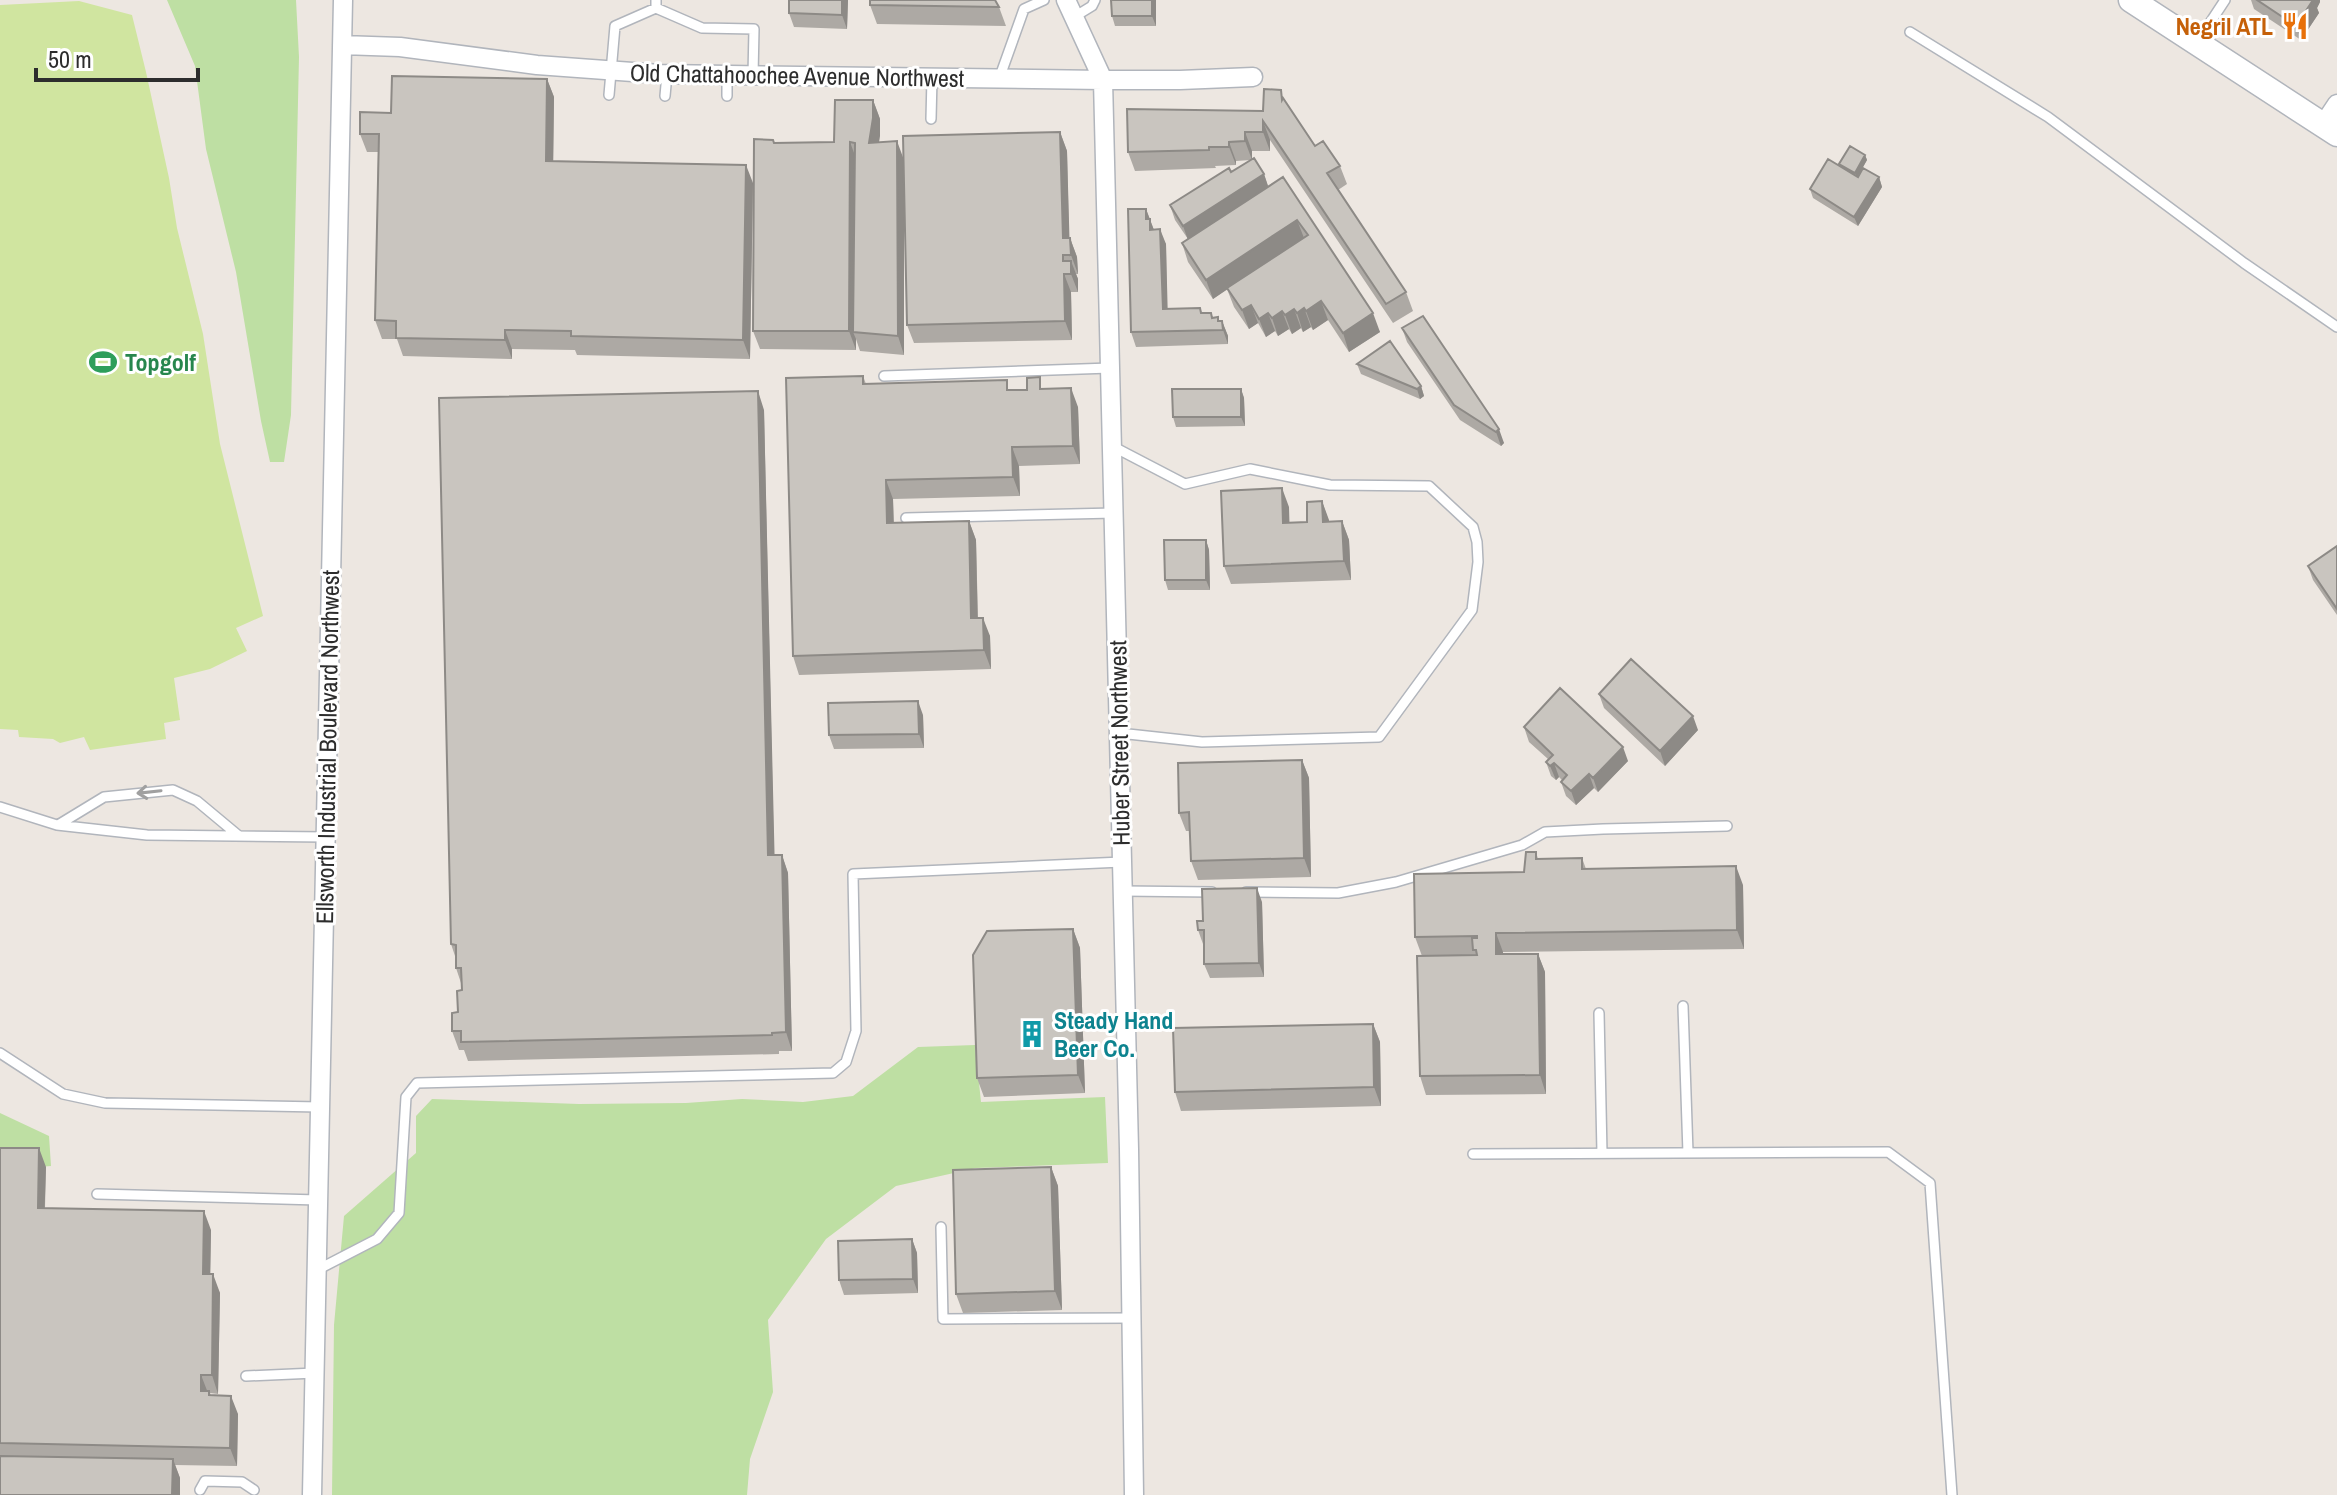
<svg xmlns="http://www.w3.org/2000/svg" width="2337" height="1495" font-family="'Archivo Narrow',sans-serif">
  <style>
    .green { fill: #bedfa3 }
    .pitch { fill: #d0e5a0 }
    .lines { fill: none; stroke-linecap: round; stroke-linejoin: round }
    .service-casing { stroke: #b1b5bc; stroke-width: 12 }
    .minor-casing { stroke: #b1b5bc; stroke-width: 21 }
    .tertiary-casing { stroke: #b1b5bc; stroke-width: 27 }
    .service { stroke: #fff; stroke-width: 9 }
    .minor { stroke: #fff; stroke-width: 18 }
    .tertiary { stroke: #fff; stroke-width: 24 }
    .wall { fill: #ada9a4 }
    .shaded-wall { fill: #8d8a86 }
    .building { fill: #c9c5bf; stroke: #8d8a86; stroke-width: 2 }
    .oneway { stroke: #a0a0a0 }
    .labels { text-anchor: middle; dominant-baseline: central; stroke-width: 6; stroke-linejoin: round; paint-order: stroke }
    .food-label { font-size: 24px; font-weight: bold; fill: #c56008; stroke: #fff; text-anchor: end }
    .street-label { font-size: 24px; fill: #2d2d2d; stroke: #fff }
    .leisure-label { font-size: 24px; font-weight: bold; fill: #27864d; stroke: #fff; text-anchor: start }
    .culture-label { font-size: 24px; font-weight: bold; fill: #0d838f; stroke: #fff; text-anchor: start }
  </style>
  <rect width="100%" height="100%" fill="#ede7e1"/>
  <path class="green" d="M167,0H296L299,57L291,415L284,462H270L261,421L236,272L206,149L195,66Z
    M975,1045L981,1102L1105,1097L1108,1163L976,1168L896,1186L826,1239L768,1320L773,1392L750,1459L747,1495H332L334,1325L344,1216L416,1153V1116L432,1099L579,1104L686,1103L742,1099L803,1102L853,1096L918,1047Z
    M0,1113L49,1136L51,1166L0,1170Z"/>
  <path class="pitch" d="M79,1L132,15L146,72L169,178L177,228L203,334L220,444L263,616L236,628L247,651L210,669L174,678L180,720L164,723L166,739L90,750L84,737L60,743L53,739L19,737L18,730L0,729V5Z"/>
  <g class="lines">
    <g class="service-casing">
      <path id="service" d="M656,8L702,28L754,29L753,75
        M1074,17L1092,6L1095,0
        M1910,32L2048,117L2244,263L2337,327
        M2198,41L2225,0
        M999,79L1024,9L1044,0
        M609,95L615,26L656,8V0
        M665,96L667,74
        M727,96V75
        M931,119L932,78
        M884,376L1110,368
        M1112,446L1185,484L1250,469L1330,485L1429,486L1473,527L1477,542L1478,562L1472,610L1379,737L1202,742L1119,733
        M906,518L1114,513
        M0,807L57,825L147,835L326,837
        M58,825L104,797L173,790L197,801L239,836
        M1123,891L1212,892
        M1246,892L1338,893L1396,882L1522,845L1545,832L1603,829L1727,826
        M1683,1006L1688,1153
        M1599,1013L1602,1153
        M0,1053L63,1094L105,1103L320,1107
        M1473,1154L1888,1152L1930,1183L1952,1495
        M97,1194L318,1200
        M941,1227L943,1319L1132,1318
        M317,1270L377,1239L399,1213L406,1097L417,1083L833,1073L846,1062L856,1031L853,874L1122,862
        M246,1376L315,1373
        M200,1490L205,1481L242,1482L254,1490"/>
    </g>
    <g class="minor-casing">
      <path id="minor" d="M1066,0L1103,80L1129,1149L1134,1495
        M342,45L400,47L537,65L660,74L1103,80H1180L1253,77
        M2323,125L2337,104
        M312,1495L343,0"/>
    </g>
    <g class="tertiary-casing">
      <path id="tertiary" d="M2131,0L2337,134"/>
    </g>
    <use href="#service" class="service"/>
    <use href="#minor" class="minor"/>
    <use href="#tertiary" class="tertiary"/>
  </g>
  <path class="wall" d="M848,0L847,29L794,27L789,13Z
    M1111,0H1156V26H1115L1112,16Z
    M2251,0H2320V2L2317,8L2319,13L2301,40L2254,9Z
    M870,5L999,7L1006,26L877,24Z
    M547,79L554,97L553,161L753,183L750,359L577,355L575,350L512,349V359L403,356L397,339H382L375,320L378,152H367L360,134L391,113Z
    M873,100L880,119L879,142L903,159L1060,132L1067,151L1069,238H1070L1077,257L1078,274H1076L1078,279V292H1071L1072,340L914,343L907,325L904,181V355L860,351L856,339V350L760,349L753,331L834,142Z
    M1286,102L1315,146L1340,166L1347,184L1338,190L1406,292L1413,311L1393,323L1270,140V151H1252V159L1264,174L1268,186L1283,177L1380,332L1349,352L1328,320L1313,330L1311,327L1303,332L1301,328L1292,334L1289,329L1278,336L1275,331L1266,337L1258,323L1249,329L1234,307L1227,289L1213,299L1188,262L1182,243L1188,239L1175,220L1170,205L1231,172L1251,160L1236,161V165L1215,166L1216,168L1135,171L1128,152L1263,111Z
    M1865,155L1867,160L1857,177H1879L1882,187L1858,226L1813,198L1810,189L1840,166L1839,164Z
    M1146,209L1154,230L1166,244L1167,309L1200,308L1202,313H1211L1213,318L1218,317L1219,321H1222L1228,336V344L1136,347L1131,332Z
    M1423,316L1504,443L1501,446L1460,420L1407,342L1402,328Z
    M1357,364L1421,386L1424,396L1420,399L1361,374Z
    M863,376L866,384L1011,390L1044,389L1078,407L1080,464L1019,466L1020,496L893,499L894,523L969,521L976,540L978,618L990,636L991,669L799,675L793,656Z
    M1241,389L1244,398L1245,426L1176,427L1173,417Z
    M764,410L774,855H782L788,873L792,1051H779V1054L468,1061L464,1050H459L452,1031L458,1012L462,990L461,983L456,968V959L451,944Z
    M1322,501L1329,522L1342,521L1349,540L1351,580L1231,584L1224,566L1289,507V522H1307Z
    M1206,540L1209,550L1210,590H1168L1165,580Z
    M2337,546V615L2313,580L2308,566Z
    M1599,694L1698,730L1665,766L1604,708Z
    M923,715L924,748L834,749L829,735Z
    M1524,727L1628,761L1598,792L1594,788L1576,805L1566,796L1561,782L1562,780L1559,777L1556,780L1551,776L1546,762L1548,759L1529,742Z
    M1302,760L1309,778L1311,877L1198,880L1191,861L1190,831H1186L1179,813Z
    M1536,852L1538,859L1582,858L1586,869L1743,885L1744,949L1503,952V954H1538L1545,972L1546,1094L1426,1095L1420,1076L1474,955L1422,956L1415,937L1524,872Z
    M1262,902L1264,977L1210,978L1204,964V944H1203L1198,930L1203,921Z
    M1073,929L1080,948L1085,1093L984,1097L977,1078Z
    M1373,1024L1380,1042L1381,1106L1181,1111L1175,1092Z
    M0,1148L46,1167L45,1208L211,1230L210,1274L220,1293L218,1394L210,1393L211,1395L238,1414L237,1466L175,1465L180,1478L0,1495Z
    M1051,1167L1058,1186L1062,1310L963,1313L956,1294Z
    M912,1239L917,1253L918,1293L844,1295L839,1280Z"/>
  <path class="shaded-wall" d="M842,0H848L847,29L842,15Z
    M1152,0H1156V26L1152,16Z
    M2311,0H2320V2L2317,8L2319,13L2301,40L2296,26Z
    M547,79L554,97L553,180L546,161Z
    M873,100L880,119V136L876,161L869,143Z
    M1263,121L1270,140V151L1263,132Z
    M1060,132L1067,151L1070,257L1063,238Z
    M1245,132L1252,151V160L1245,141Z
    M897,141L904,160V355L898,336Z
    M850,142L857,161L853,332L856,339V350L849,331Z
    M1229,142L1236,161V165L1229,147Z
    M1865,155L1867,160L1857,178L1855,173Z
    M746,165L753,183L750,359L743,340Z
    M1264,174L1269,189L1188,240L1183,226Z
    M1879,177L1882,187L1858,226L1854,217Z
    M1146,209L1155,233V244L1146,219Z
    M1297,220L1304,238L1213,299L1206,280Z
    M1160,229L1166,244L1168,323L1163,309Z
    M1070,238L1077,257L1078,274L1071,255Z
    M1071,261L1078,279V292L1071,274Z
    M1064,274L1071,292L1072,340L1065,321Z
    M1321,301L1328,320L1313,330L1306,311Z
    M1251,305L1258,323L1249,329L1242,310Z
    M1304,308L1311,327L1303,332L1297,313Z
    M1294,309L1301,328L1292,334L1285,315Z
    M1282,311L1289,329L1278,336L1272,318Z
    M1268,313L1275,331L1266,337L1259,319Z
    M1373,313L1380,332L1349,352L1343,333Z
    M1222,321L1228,336V344L1223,330Z
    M505,330L512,349V359L505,340Z
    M1421,386L1424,396L1420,399L1417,389Z
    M1071,388L1078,407L1080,464L1073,446Z
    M1241,389L1244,398L1245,426L1241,417Z
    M758,391L764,410L775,874L768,855Z
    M1499,429L1504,443L1501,446L1496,432Z
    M1012,447L1019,466L1020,496L1013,477Z
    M886,480L893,499L894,542L887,523Z
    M1282,488L1289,507L1290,541L1283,523Z
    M1322,501L1329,520L1330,541L1323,522Z
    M969,521L976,540L978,636L971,618Z
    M1342,521L1349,540L1351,580L1344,561Z
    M1206,540L1209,550L1210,590L1206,580Z
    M983,618L990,636L991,669L984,650Z
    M918,701L923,715L924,748L919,734Z
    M1693,716L1698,730L1665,766L1660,751Z
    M1623,747L1628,761L1598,792L1593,778Z
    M1302,760L1309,778L1311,877L1304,858Z
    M1554,763L1559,777L1556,780L1550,766Z
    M1589,774L1594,788L1576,805L1571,791Z
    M782,855L788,873L792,1051L786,1032Z
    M1736,866L1743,885L1744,949L1737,930Z
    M1257,888L1262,902L1264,977L1259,963Z
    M1073,929L1080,948L1085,1093L1078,1075Z
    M1496,933L1503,952V973L1496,954Z
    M1538,954L1545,972L1546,1094L1540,1075Z
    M1373,1024L1380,1042L1381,1106L1374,1087Z
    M39,1148L46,1167L44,1227L38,1208Z
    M1051,1167L1058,1186L1062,1310L1055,1291Z
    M204,1211L211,1230L210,1293L203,1274Z
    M912,1239L917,1253L918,1293L913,1279Z
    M213,1274L220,1293L218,1394L212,1375Z
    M201,1375L208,1393L201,1391Z
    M231,1396L238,1414L237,1466L230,1448Z
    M173,1459L180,1478V1495H172Z"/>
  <path class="building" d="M789,0H842V15L789,13Z
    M870,0H995L999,7L870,5Z
    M1111,0H1152V16H1112Z
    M2257,0H2313L2296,26Z
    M392,76L547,79L546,161L746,165L743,340L571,336V331L505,330V340L396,338V321L375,320L379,134H360V112L391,113Z
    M1264,89L1281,90L1282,100L1283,98L1315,146L1323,141L1340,166L1327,173L1406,292L1386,304L1263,121V132H1245V141L1229,142V147H1209V150L1128,152L1127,109L1263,111Z
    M835,100H873V118L869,143L897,141L898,336L853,332L855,143L850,142L849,331H753L754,139L773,140L774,143L834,142Z
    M1060,132L1063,238H1070L1071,255H1063V261H1071V274H1064L1065,321L907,325L903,136Z
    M1850,146L1865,155L1855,173L1839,164Z
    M1254,158L1264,174L1183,226L1170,205L1229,168L1231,172Z
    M1828,159L1858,177L1863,168L1879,177L1854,217L1810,189Z
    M1283,177L1373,313L1343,333L1321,301L1306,311L1304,308L1297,313L1294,309L1285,315L1282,311L1272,318L1268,313L1259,319L1251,305L1242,310L1227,288L1308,235L1297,220L1206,280L1182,243Z
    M1128,209H1146V219H1150V230L1160,229L1163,309L1200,308L1201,313H1211L1212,318L1218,317V321H1222L1223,330L1131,332Z
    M1423,316L1499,429L1496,432L1454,405L1402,328Z
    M1390,341L1421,386L1417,389L1357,364Z
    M863,376V384L1007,380V390H1027V378L1040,377V389L1071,388L1073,446L1012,447L1013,477L886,480L887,523L969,521L971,618H983L984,650L793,656L786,378Z
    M1172,389H1241V417H1173Z
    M758,391L768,855H782L786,1032L772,1033V1035L461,1042V1031H452V1013L458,1012L457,991L462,990L461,968H456V945L451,944L439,398Z
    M1282,488L1283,523L1307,522V502L1322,501L1323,522L1342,521L1344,561L1224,566L1221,491Z
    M1164,540H1206V580H1165Z
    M2337,546V609L2308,566Z
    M1631,659L1693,716L1660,751L1599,694Z
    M1560,688L1623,747L1593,778L1589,774L1571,791L1561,782L1567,775L1554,763L1550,766L1546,762L1553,755L1524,727Z
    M918,701L919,734L829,735L828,703Z
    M1302,760L1304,858L1191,861L1189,812L1179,813L1178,763Z
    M1526,852H1536V859L1582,858V869L1736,866L1737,930L1496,933V954H1538L1540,1075L1420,1076L1417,956L1477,955L1476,950H1473L1472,938H1477V936L1415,937L1414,874L1524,872Z
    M1257,888L1259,963L1204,964V930H1198L1197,921H1203L1202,889Z
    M1073,929L1078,1075L977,1078L973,955L987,931Z
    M1373,1024L1374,1087L1175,1092L1173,1028Z
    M0,1148H39L38,1208L204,1211L203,1274H213L212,1375H201V1391H209V1395L231,1396L230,1448L0,1443Z
    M1051,1167L1055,1291L956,1294L953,1170Z
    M912,1239L913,1279L839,1280L838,1241Z
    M0,1456L173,1459L172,1495H0Z"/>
  <defs><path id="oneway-shaft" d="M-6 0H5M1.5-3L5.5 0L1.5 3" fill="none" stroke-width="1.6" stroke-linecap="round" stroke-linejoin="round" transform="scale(2)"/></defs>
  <use class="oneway" href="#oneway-shaft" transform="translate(149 792) rotate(174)"/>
  <defs>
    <g id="restaurant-bare" transform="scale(2.16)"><path d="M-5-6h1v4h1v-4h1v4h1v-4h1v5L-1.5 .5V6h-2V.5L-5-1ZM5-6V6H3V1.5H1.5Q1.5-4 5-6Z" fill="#e8710a" stroke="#fff" stroke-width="2.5" paint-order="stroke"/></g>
    <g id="stadium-bare" transform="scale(2.16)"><path d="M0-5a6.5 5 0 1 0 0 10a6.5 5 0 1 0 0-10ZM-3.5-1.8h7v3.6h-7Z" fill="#2e9e5b" stroke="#fff" stroke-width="2.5" paint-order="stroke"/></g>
    <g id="building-bare" transform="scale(2.16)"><path d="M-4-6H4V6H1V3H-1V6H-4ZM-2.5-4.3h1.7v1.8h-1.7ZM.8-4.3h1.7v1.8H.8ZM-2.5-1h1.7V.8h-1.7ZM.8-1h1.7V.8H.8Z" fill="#0f9aa8" stroke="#fff" stroke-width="2.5" paint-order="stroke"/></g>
  </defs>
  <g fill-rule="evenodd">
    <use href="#restaurant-bare" x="2295" y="26"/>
    <use href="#stadium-bare" x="103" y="362"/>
    <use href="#building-bare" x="1032" y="1034"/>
  </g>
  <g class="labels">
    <g class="food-label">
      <text x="2273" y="26">Negril ATL</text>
    </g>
    <g class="street-label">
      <text transform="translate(797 75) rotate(1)">Old Chattahoochee Avenue Northwest</text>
      <text transform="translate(1119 743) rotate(-91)">Huber Street Northwest</text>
      <text transform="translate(327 747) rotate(-89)">Ellsworth Industrial Boulevard Northwest</text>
    </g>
    <g class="leisure-label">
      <text x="125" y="362">Topgolf</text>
    </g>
    <g class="culture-label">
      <text x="1054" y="1020">Steady Hand<tspan x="1054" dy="28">Beer Co.</tspan></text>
    </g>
  </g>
  <path d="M36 68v12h162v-12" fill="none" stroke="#2d2d2d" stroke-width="4"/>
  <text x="48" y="68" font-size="24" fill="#2d2d2d" stroke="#ffffff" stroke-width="6" paint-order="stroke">50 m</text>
</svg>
